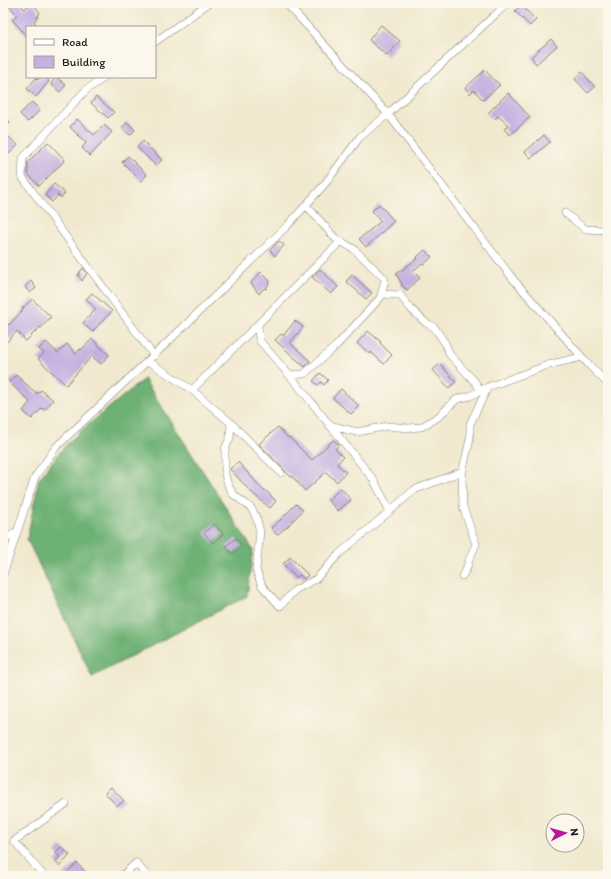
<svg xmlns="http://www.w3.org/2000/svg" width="611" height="879" font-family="Itim,sans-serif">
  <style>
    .forest { fill: #6eb174; stroke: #456648 }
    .building { fill: #c5b0e0 }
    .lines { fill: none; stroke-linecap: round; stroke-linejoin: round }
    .minor-casing { stroke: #868276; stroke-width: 8 }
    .minor { stroke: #fff; stroke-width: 7 }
  </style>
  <rect width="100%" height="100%" fill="#fbf7ec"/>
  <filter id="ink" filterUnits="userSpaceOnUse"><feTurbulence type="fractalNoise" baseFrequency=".025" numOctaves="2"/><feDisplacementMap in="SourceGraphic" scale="8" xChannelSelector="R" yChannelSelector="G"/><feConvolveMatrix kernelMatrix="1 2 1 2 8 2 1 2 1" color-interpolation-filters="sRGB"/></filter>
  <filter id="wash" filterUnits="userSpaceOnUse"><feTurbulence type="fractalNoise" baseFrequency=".012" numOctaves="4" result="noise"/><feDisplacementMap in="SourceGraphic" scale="16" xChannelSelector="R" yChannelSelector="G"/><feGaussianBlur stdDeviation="0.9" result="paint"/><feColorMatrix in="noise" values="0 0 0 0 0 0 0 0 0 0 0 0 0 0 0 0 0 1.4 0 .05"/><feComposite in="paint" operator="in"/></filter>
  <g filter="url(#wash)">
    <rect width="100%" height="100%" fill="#f1e9cf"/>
    <path class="forest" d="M144,379L253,550L247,596L92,677L27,539L39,479L64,447L83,429Z"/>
    <g id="blocks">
      <path class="building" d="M7,3H20L24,9L33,3L40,13L34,22L39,27H27V37L12,19L17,15Z
        M521,5L536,20L530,26L515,11Z
        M381,25L400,41L387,56L369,40Z
        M551,39L557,46L536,64L531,57Z
        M485,70L495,81H496L500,85L483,100L474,90L470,94L465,88Z
        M582,72L595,87L588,93L575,79Z
        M41,77H45L49,81L36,97L27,89L36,78L38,80Z
        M56,77L66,85L60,92L51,84Z
        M508,93L530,117L510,135L504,129L508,125L498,116L494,120L488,113Z
        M96,97L114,112L108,118L91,103Z
        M32,102L40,110L28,122L20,114Z
        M3,116L10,122L3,130Z
        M77,119L94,135L104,125L112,132L90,156L82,148L86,143L70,127Z
        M127,122L135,130L130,135L122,128Z
        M3,132L18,145L9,154L3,148Z
        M544,135L550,142L531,158L525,152Z
        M143,141L162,160L156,166L137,147Z
        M48,142L65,160L39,186L28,174V162Z
        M128,156L147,175L141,181L122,162Z
        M54,184L65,193L61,198L58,195L52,202L45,195Z
        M379,204L394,221L366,247L359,239L381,221L372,211Z
        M279,241L284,245L275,256L270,250Z
        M425,250L432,257L424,264L422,263L413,271L420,278L407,290L401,285L402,284L396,274L418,258L417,257Z
        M83,268L87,273L82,281L78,275Z
        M320,269L338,287L331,294L312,277Z
        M261,272L270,281L266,289L264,288L259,294L251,283Z
        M352,275L372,293L366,299L346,281Z
        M31,281L36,288L30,293L25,287Z
        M92,293L112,311L92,332L83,323L96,309L86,299Z
        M32,299L51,317L41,328L40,327L26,341L17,331L3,346V320L9,325L23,310L22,309Z
        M295,321L303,327L290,343L310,361L305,367L275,340L281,334L283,336Z
        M368,331L381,342L380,343L392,355L384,364L371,352L370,354L357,343Z
        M92,339L109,355L101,364L92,356L66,385L38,359L44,353L39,349L46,342L58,353L67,344L76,354L80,349L81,350Z
        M440,364L456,382L449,388L433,370Z
        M320,373L328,380L324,385L321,382L318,385L313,381Z
        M16,375L37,394L41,390L53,400L45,410L42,408L32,419L23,411L30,402L9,382Z
        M341,389L359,406L351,414L333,398Z
        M278,427L288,438L289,437L312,460L333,440L339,445L335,449L343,457L337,464L346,472L337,482L326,472L305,491L292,476L291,477L259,444Z
        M238,462L264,491L265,490L276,501L270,508L251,492L230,469Z
        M341,488L351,500L338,511L328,500Z
        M296,504L303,510L285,529V528L277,535L271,528L277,523Z
        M214,524L223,534L213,543L204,533Z
        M236,538L242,546L232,554L226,546Z
        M290,557L308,575L304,579L300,575L296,578L283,564Z
        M111,787L124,801L117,806L105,793Z
        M61,847L70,855L60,866L55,862L60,857L55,853Z
        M77,863L89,876H63Z"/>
    </g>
  </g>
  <g filter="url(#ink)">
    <use href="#blocks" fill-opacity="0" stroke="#868276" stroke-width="1"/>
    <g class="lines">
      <g class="minor-casing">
        <path id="minor" d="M286,3L388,114L513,279L589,365L608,384
          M155,42L209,3
          M105,77L86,90L23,158L22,177L154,356
          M565,213L585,229L604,230L608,232
          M381,294L400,295L411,309L426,323L434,327L445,343L450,355L475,382L481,391
          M258,325L259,340L296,383L373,479L390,511
          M148,361L192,390L231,423L281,473
          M289,375L304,374L336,346L381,297L385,279L354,249L335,238L306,205
          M192,390L341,241
          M231,423L230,438L225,449V475L228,485L233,494L251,508L256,517L260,531L256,570L262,586L280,606L295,590L316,579L339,554L390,511L414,490L463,471
          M329,425L357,432L388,426L408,428L421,427L438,417L457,399L470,396L488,387L548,365L582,357
          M3,541L17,531
          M3,575L35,477L56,447L172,338L288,225L324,185L360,137L388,114L498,12L507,3
          M462,576L466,570L469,560L476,544L463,507L462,477L464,465L470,439V424L488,387
          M44,876L14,841L66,804
          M122,876L136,863L147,876"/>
      </g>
      <use href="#minor" class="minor"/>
    </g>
  </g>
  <rect width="611" height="879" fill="none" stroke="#fbf7ec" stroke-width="16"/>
  <rect x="26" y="26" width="130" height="52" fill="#fbf7ec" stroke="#a29f99"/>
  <rect x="34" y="39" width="20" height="6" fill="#ffffff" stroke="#a29f99"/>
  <text x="62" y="46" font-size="12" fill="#1c1c1c">Road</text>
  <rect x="34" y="56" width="20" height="12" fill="#c5b0e0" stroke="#a29f99"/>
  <text x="62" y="66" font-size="12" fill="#1c1c1c">Building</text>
  <g transform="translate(565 833) rotate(84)"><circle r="19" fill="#fbf7ec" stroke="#a29f99"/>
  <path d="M0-3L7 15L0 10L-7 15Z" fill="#b5179e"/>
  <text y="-6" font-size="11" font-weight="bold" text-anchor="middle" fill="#1c1c1c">N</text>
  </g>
</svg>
